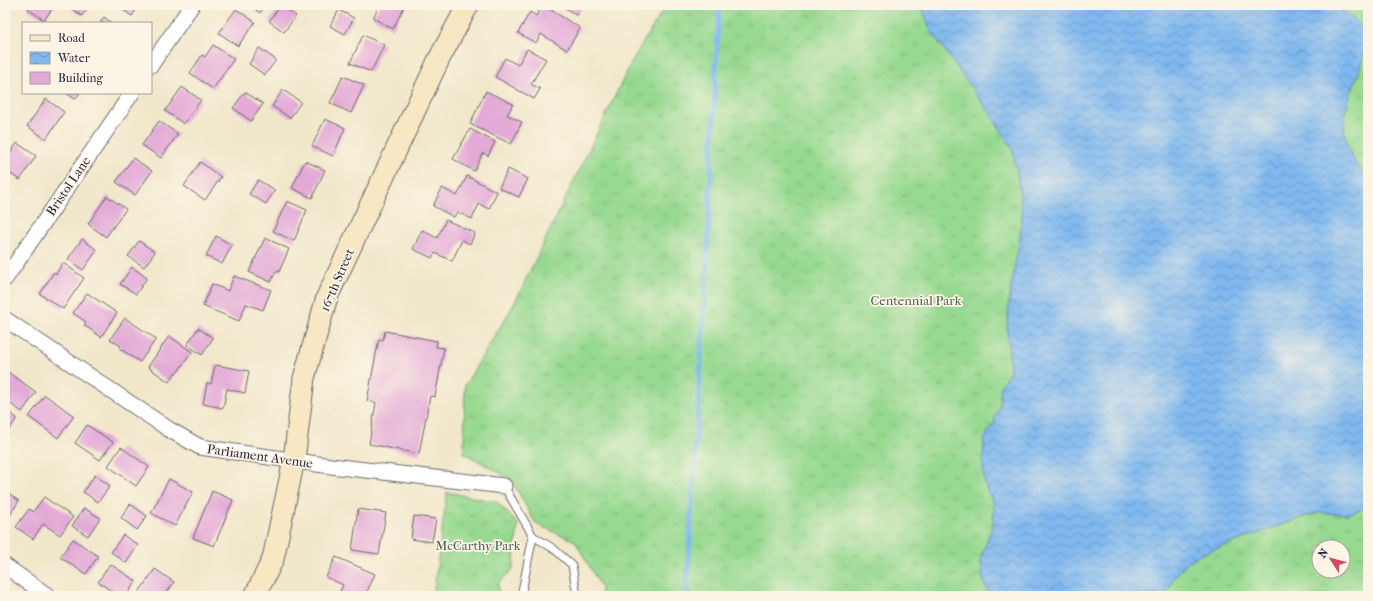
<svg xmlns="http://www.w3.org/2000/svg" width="1373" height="601" font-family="'IM FELL French Canon',serif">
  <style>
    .grass { fill: url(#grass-tufts); stroke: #5c7e66; fill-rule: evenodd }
    .water { fill: url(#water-waves); stroke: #506d95 }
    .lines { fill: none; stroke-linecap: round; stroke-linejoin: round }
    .stream { stroke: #7fb8ef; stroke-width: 5 }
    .building { fill: #e3a9d7 }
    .lane-casing { stroke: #6a676d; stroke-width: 9 }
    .street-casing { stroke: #6a676d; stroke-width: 17 }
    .secondary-casing { stroke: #6a676d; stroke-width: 23 }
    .lane { stroke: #fff; stroke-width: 7 }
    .street { stroke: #fff; stroke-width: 15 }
    .secondary { stroke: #f7e8c3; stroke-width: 21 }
    .labels { text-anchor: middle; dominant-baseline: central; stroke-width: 3.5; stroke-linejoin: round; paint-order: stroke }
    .street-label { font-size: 13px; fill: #22223b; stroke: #fcf5e5 }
    .park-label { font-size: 13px; fill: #455954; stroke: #fcf5e5 }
  </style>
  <defs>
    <pattern id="grass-tufts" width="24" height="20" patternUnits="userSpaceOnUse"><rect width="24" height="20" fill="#97d990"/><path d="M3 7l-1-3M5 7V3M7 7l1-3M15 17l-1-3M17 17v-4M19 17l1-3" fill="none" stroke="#82ba7d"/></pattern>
    <pattern id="water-waves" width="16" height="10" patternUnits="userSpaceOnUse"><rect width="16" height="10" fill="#7fb8ef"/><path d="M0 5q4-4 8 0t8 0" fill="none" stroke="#6895c3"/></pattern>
  </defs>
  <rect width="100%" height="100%" fill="#fcf5e5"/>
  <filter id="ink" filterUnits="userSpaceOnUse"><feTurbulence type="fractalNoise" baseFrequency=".025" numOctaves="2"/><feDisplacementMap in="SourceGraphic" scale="8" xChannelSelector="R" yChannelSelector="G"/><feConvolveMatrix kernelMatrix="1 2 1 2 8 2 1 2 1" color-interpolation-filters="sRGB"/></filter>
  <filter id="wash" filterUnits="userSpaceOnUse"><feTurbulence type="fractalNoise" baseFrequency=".012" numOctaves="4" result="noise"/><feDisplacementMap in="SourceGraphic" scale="16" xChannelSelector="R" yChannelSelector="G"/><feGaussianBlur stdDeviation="0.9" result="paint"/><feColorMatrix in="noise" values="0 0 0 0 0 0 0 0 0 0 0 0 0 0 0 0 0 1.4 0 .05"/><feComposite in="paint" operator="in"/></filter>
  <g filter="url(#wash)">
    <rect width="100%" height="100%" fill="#f1e7cb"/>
    <path class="grass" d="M666,5H1368V596H601V587L575,541L536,524L511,479L464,453L465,385L514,304L633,59ZM1319,547H1343V571H1319Z
      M447,492L497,502L518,524L513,569L498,584L499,596H433Z"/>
    <path class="water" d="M923,5H1334C1345,13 1358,20 1366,33C1373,51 1344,98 1344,122C1344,134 1348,150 1354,160C1358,167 1364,172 1368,180V505L1360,510L1347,514L1318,513L1300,518L1199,555L1186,563L1172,580L1170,588L1162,596H991L986,588L982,576L981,557L993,524L994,504L986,488L983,472L984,440L988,432L994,424L995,415L999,408L1001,386L1008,375L1010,369L1007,329L1009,301L1020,237L1022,214L1017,172L1012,148L992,116L931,31L924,14Z"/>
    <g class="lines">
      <path class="stream" d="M689,596L687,585L707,262L719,5"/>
    </g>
    <g id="blocks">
      <path class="building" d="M30,5H55L44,20L28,9Z
        M66,5H90L82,16Z
        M116,5H139L132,16Z
        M249,5H265L260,13Z
        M281,5L296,16L284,32L269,21Z
        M380,5H405L393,29L373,18Z
        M543,5L580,28L567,50L541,34L536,43L518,33L530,12L536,16Z
        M561,5H584L576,15Z
        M236,9L255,22L238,46L219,33Z
        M339,10L354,18L345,34L330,26Z
        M104,17L112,23H100Z
        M363,35L384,45L371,72L350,63Z
        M213,45L234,59L213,89L190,73L202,55L205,57Z
        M259,48L276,60L265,75L249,64Z
        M527,49L546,59L531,84L540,89L534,99L495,77L505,58L518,65Z
        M343,76L364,85L351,113L330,103Z
        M182,87L201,100L184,124L165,111Z
        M283,90L301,102L290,118L272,106Z
        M486,91L513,104L507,115L522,122L511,144L470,124Z
        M245,92L263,104L251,121L233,108Z
        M66,93H80L75,99Z
        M46,99L64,112L46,139L27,126Z
        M325,119L345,128L333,156L312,146Z
        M159,121L178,134L161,158L142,145Z
        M470,129L495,142L488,156L483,153L474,171L453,159Z
        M17,143L36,156L20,180L5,170V161Z
        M133,158L152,171L135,195L116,182Z
        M305,161L325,170L312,198L292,188Z
        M200,162L221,177L205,200L184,186Z
        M508,169L528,179L519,197L499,188Z
        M467,176L497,192L489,209L479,204L472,219L457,212L454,217L433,206L442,188L457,196Z
        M258,180L275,190L266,204L249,194Z
        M107,196L126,209L106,237L88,224Z
        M287,201L307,210L294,241L273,231Z
        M446,220L475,233L470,244L462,240L452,261L435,253L432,258L413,249L422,230L437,238Z
        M216,236L232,245L222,264L206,256Z
        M265,238L289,249L279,272L276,271L271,282L249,272Z
        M82,239L97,250L83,270L68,259Z
        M139,241L155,252L144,267L128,256Z
        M63,263L84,278L63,309L40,294L54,272L56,274Z
        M132,267L147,278L136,294L120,284Z
        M234,276L271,290L263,310L246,304L239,321L203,306L212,284L228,291Z
        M87,293L117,313L101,337L84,325L86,322L73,313Z
        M125,318L156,339L140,362L119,348L121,346L110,339Z
        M198,328L213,338L202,355L187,345Z
        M385,331L437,341L436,347L444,348L435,397L430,396L419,454L369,444L376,403L367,401L379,339L383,340Z
        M169,336L192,352L177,373L176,372L169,382L148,367Z
        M215,365L249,371L245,393L227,389L223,408L203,404L207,383L211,384Z
        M5,370L36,392L22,412L5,400Z
        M45,395L74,416L58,438L29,417Z
        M5,410L17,418L5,436Z
        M87,425L113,442L100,460L75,443Z
        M121,447L149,467L136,486L108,466Z
        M95,475L110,486L98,502L83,492Z
        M169,479L193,492L175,526L151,513Z
        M5,491L19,501L7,519L5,518Z
        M212,491L233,500L214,546L193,538Z
        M44,497L73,517L60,535L43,524L33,539L16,527L29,509L33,512Z
        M130,504L147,516L137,530L121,518Z
        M84,508L100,518L88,536L72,526Z
        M358,509L386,513L379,554L352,550Z
        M414,516L436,519L432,542L411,539Z
        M123,535L138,545L126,563L111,552Z
        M73,539L98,556L86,574L60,557Z
        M336,557L375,574L365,596H338L343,585L326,577Z
        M110,564L136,581L126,596H119L98,582Z
        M155,569L174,582L165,596H136Z"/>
    </g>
  </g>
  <g filter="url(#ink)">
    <use href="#blocks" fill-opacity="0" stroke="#6a676d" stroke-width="1"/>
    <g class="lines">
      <g class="lane-casing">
        <path id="lane" d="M504,486L533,536L554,549L572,565L577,596
          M521,596L533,536"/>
      </g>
      <g class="street-casing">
        <path id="street" d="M151,65L192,5
          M5,279L132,93
          M5,319L170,430L200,447L331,466L504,486
          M5,566L48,596"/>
      </g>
      <g class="secondary-casing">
        <path id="secondary" d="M255,596L273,559L294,460L304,378L327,297L439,59L468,5"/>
      </g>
      <use href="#lane" class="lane"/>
      <use href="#street" class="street"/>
      <use href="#secondary" class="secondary"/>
    </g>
  </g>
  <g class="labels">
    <g class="street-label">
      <text transform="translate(68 186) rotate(-56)">Bristol Lane</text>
      <text transform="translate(337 280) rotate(-67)">167th Street</text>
      <text transform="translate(260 456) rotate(8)">Parliament Avenue</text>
    </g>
    <g class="park-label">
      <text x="916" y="300">Centennial Park</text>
      <text x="478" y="545">McCarthy Park</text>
    </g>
  </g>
  <rect width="1373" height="601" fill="none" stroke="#fcf5e5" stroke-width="20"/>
  <rect x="22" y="22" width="130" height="72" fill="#fcf5e5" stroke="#a5a1a1"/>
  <rect x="30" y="35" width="20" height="6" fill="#f7e8c3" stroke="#a5a1a1"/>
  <text x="58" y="42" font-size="12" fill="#22223b">Road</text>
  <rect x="30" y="52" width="20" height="12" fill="url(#water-waves)" stroke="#a5a1a1"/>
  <text x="58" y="62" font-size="12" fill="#22223b">Water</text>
  <rect x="30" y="72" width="20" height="12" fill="#e3a9d7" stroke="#a5a1a1"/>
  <text x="58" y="82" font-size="12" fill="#22223b">Building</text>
  <g transform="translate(1331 559) rotate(306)"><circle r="19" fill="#fcf5e5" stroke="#a5a1a1"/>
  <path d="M0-3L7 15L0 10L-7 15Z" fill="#d1495b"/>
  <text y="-6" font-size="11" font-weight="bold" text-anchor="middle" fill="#22223b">N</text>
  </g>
</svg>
